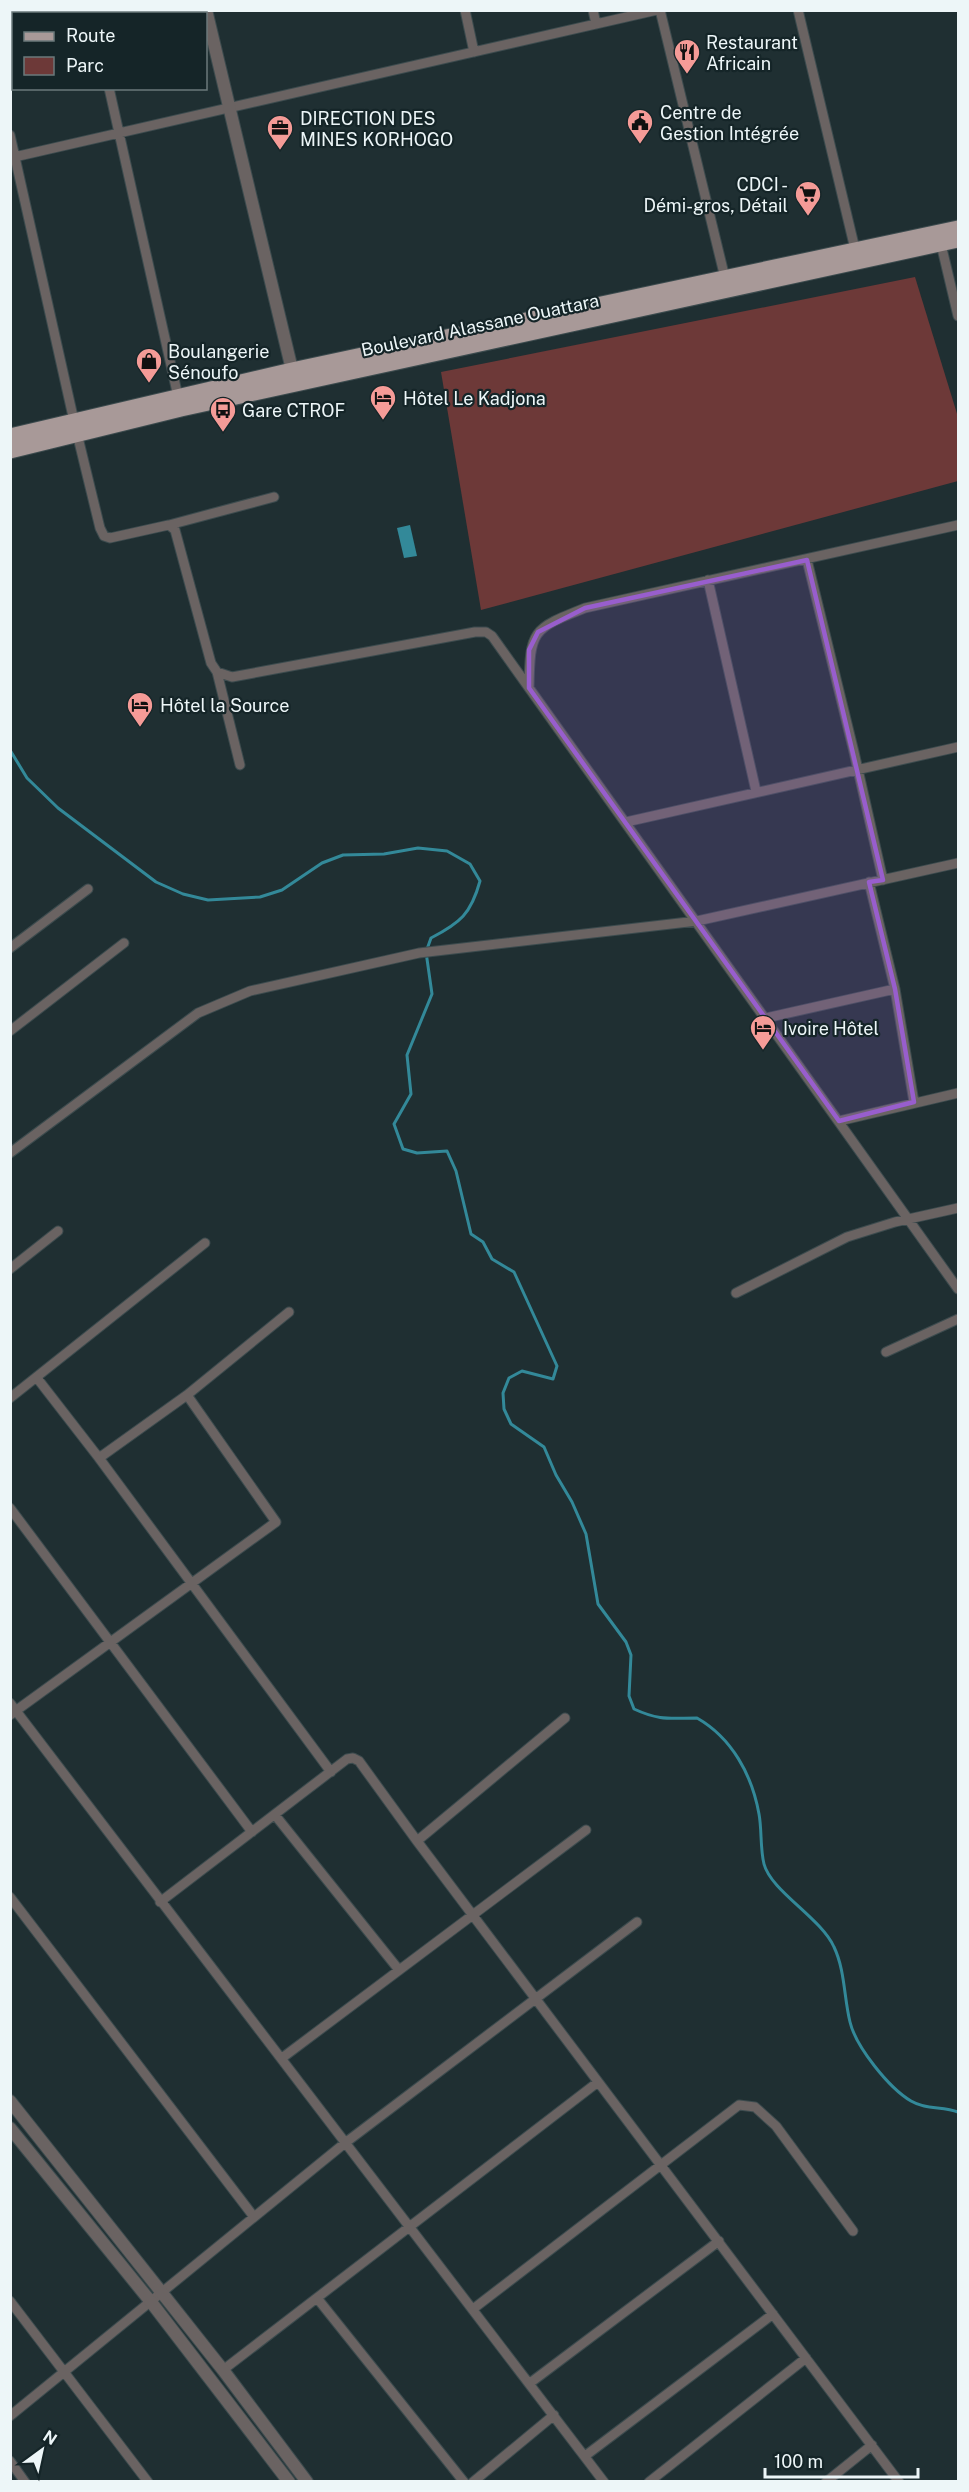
<svg xmlns="http://www.w3.org/2000/svg" width="969" height="2492" font-family="'Public Sans',sans-serif">
  <style>
    .green { fill: #6d3938 }
    .water { fill: #338999 }
    .lines { fill: none; stroke-linecap: round; stroke-linejoin: round }
    .stream { stroke: #338999; stroke-width: 3 }
    .minor-casing { stroke: #3c4b4e; stroke-width: 11 }
    .tertiary-casing { stroke: #3c4b4e; stroke-width: 14 }
    .primary-casing { stroke: #3c4b4e; stroke-width: 17 }
    .minor { stroke: #6a6362; stroke-width: 9 }
    .tertiary { stroke: #6a6362; stroke-width: 12 }
    .primary { stroke: #a89998; stroke-width: 15 }
    .marked { fill: #985ecd; fill-opacity: 0.2; stroke: #985ecd; stroke-width: 4.5; stroke-linejoin: round }
    .labels { text-anchor: middle; dominant-baseline: central; stroke-width: 4.5; stroke-linejoin: round; paint-order: stroke }
    .poi-label { font-size: 18px; fill: #edf6f8; stroke: #152528; text-anchor: start }
    .street-label { font-size: 18px; fill: #edf6f8; stroke: #152528 }
  </style>
  <rect width="100%" height="100%" fill="#1f2f32"/>
  <path class="green" d="M915,277L958,417V481L481,610L441,372Z"/>
  <path class="water" d="M410,525L417,556L404,558L397,528Z"/>
  <g class="lines">
    <path class="stream" d="M10,750L27,778L58,808L156,882L183,894L208,900L260,897L282,890L322,863L343,855L384,854L418,848L447,851L470,864L480,881C471,914 460,923 431,938L426,952L432,994L407,1055L411,1094L394,1124L403,1149L417,1153L447,1151L456,1171L471,1234L483,1242L492,1259L514,1272L557,1366L553,1379L522,1371L509,1378L503,1393L504,1409L511,1424L544,1447L556,1475L572,1502L586,1534L598,1604L626,1642L631,1655L629,1696L634,1709C660,1721 670,1718 697,1718C732,1738 752,1775 759,1814C762,1830 760,1848 764,1864C771,1891 821,1918 834,1947C845,1970 844,1998 850,2022C856,2047 889,2088 911,2101C926,2110 943,2106 958,2112"/>
    <g class="minor-casing">
      <path id="minor" d="M91,10L92,14
        M465,10L474,52
        M593,10L596,24
        M660,10L726,282
        M798,10L855,249
        M109,88L179,401
        M10,135L74,421L100,528L104,536L110,538L164,526L169,525L175,530L211,663L217,672L240,765
        M10,158L657,10
        M940,240L958,316
        M169,525L274,497
        M807,560L854,752L883,880
        M708,580L756,791
        M217,672L232,677L475,632H486L492,636L958,1289
        M529,688C530,630 532,629 585,608L958,525
        M626,822L958,747
        M869,882L895,989L914,1102
        M10,948L88,889
        M766,1018L895,989
        M10,1031L124,943
        M839,1121L958,1093
        M10,1153L198,1013L250,991L419,953L697,921L958,863
        M10,1269L58,1231
        M736,1293L847,1237L895,1222L958,1208
        M886,1352L958,1319
        M37,1378L99,1458L331,1772
        M10,1398L205,1243
        M99,1458L187,1395L289,1312
        M10,1508L252,1832
        M10,1703L604,2482
        M10,1715L276,1522L187,1395
        M275,1815L399,1970
        M417,1841L565,1718
        M10,1897L254,2217
        M160,1902L347,1759L353,1758L359,1761L417,1841L899,2482
        M282,2058L586,1830
        M317,2298L464,2482
        M10,2301L148,2482
        M473,2309L739,2105L755,2107L776,2126L853,2231
        M223,2370L598,2082
        M530,2383L719,2241
        M10,2416L345,2143L637,1922
        M585,2456L773,2314
        M10,2461L25,2482
        M473,2482L554,2415
        M649,2482L806,2358
        M826,2482L872,2445"/>
    </g>
    <g class="tertiary-casing">
      <path id="tertiary" d="M206,10L294,378
        M10,2101L223,2370L307,2482
        M10,2128L151,2302L289,2482"/>
    </g>
    <g class="primary-casing">
      <path id="primary" d="M10,436L292,370L958,228
        M10,451L181,409L958,240"/>
    </g>
    <use href="#minor" class="minor"/>
    <use href="#tertiary" class="tertiary"/>
    <use href="#primary" class="primary"/>
  </g>
  <path class="marked" d="M807,560L883,880L869,882L895,989L914,1102L839,1121L529,688V650L538,632L585,608Z"/>
  <defs>
    <g id="restaurant-pin" transform="scale(1.35)"><path d="M0 17L-7.5 6A9.5 9.5 0 1 1 7.5 6Z" fill="#f59b97" stroke="#152528"/><path d="M-5-6h1v4h1v-4h1v4h1v-4h1v5L-1.5 .5V6h-2V.5L-5-1ZM5-6V6H3V1.5H1.5Q1.5-4 5-6Z" fill="#111"/></g>
    <g id="civic-pin" transform="scale(1.35)"><path d="M0 17L-7.5 6A9.5 9.5 0 1 1 7.5 6Z" fill="#f59b97" stroke="#152528"/><path d="M-.6-6.5H3V-4.5H.6V-3L4-1V1h2V6H-6V1h2V-1L-.6-3ZM-1.2 2.5V6h2.4V2.5Z" fill="#111"/></g>
    <g id="office-pin" transform="scale(1.35)"><path d="M0 17L-7.5 6A9.5 9.5 0 1 1 7.5 6Z" fill="#f59b97" stroke="#152528"/><path d="M-6-3h4V-5.5h4V-3h4V5H-6ZM-1-4.5V-3h2v-1.5ZM-6 0V1H6V0Z" fill="#111"/></g>
    <g id="supermarket-pin" transform="scale(1.35)"><path d="M0 17L-7.5 6A9.5 9.5 0 1 1 7.5 6Z" fill="#f59b97" stroke="#152528"/><path d="M-6-5.5h2.5l.6 2H6L4.5 2H-2.5L-4.4-4H-6ZM-1.5 3.2a1.3 1.3 0 1 0 .1 0ZM3 3.2a1.3 1.3 0 1 0 .1 0Z" fill="#111"/></g>
    <g id="shop-pin" transform="scale(1.35)"><path d="M0 17L-7.5 6A9.5 9.5 0 1 1 7.5 6Z" fill="#f59b97" stroke="#152528"/><path d="M-5-2.5h2.3a2.7 3.5 0 0 1 5.4 0H5L5.5 6h-11ZM-1.5-2.5h3a1.5 2.3 0 0 0-3 0Z" fill="#111"/></g>
    <g id="hotel-pin" transform="scale(1.35)"><path d="M0 17L-7.5 6A9.5 9.5 0 1 1 7.5 6Z" fill="#f59b97" stroke="#152528"/><path d="M-6-4.5h1.5V1H6V5H4.5V3h-9V5H-6ZM-4 0a1.8 1.8 0 1 1 3.6 0ZM.5 0V-2.5h3Q6-2.5 6 0Z" fill="#111"/></g>
    <g id="bus-pin" transform="scale(1.35)"><path d="M0 17L-7.5 6A9.5 9.5 0 1 1 7.5 6Z" fill="#f59b97" stroke="#152528"/><path d="M-5-6H5V4H4V6H2V4H-2V6H-4V4H-5ZM-3.5-4V0h7V-4ZM-3.5 1.2v1.5H-2V1.2ZM2 1.2v1.5H3.5V1.2Z" fill="#111"/></g>
  </defs>
  <g fill-rule="evenodd">
    <use href="#restaurant-pin" x="687" y="52"/>
    <use href="#civic-pin" x="640" y="122"/>
    <use href="#office-pin" x="280" y="128"/>
    <use href="#supermarket-pin" x="808" y="194"/>
    <use href="#shop-pin" x="149" y="361"/>
    <use href="#hotel-pin" x="383" y="398"/>
    <use href="#bus-pin" x="223" y="410"/>
    <use href="#hotel-pin" x="140" y="705"/>
    <use href="#hotel-pin" x="763" y="1028"/>
  </g>
  <g class="labels">
    <g class="poi-label">
      <text x="706" y="42">Restaurant<tspan x="706" dy="21">Africain</tspan></text>
      <text x="660" y="112">Centre de<tspan x="660" dy="21">Gestion Intégrée</tspan></text>
      <text x="300" y="118">DIRECTION DES<tspan x="300" dy="21">MINES KORHOGO</tspan></text>
      <text x="788" y="184" text-anchor="end">CDCI -<tspan x="788" dy="21">Démi-gros, Détail</tspan></text>
      <text x="168" y="351">Boulangerie<tspan x="168" dy="21">Sénoufo</tspan></text>
      <text x="403" y="398">Hôtel Le Kadjona</text>
      <text x="242" y="410">Gare CTROF</text>
      <text x="160" y="705">Hôtel la Source</text>
      <text x="783" y="1028">Ivoire Hôtel</text>
    </g>
    <g class="street-label">
      <text transform="translate(480 325) rotate(-12)">Boulevard Alassane Ouattara</text>
    </g>
  </g>
  <rect width="969" height="2492" fill="none" stroke="#edf6f8" stroke-width="24"/>
  <rect x="12" y="12" width="195" height="78" fill="#152528" stroke="#6b797b" stroke-width="1.5"/>
  <rect x="24" y="32" width="30" height="9" fill="#a89998" stroke="#6b797b" stroke-width="1.5"/>
  <text x="66" y="42" font-size="18" fill="#edf6f8">Route</text>
  <rect x="24" y="57" width="30" height="18" fill="#6d3938" stroke="#6b797b" stroke-width="1.5"/>
  <text x="66" y="72" font-size="18" fill="#edf6f8">Parc</text>
  <g transform="translate(42 2450) rotate(33)" stroke="#152528" stroke-width="4.5" paint-order="stroke">
  <path d="M0-4.5L10 22L0 15L-10 22Z" fill="#edf6f8"/>
  <text y="-9" font-size="16" font-weight="bold" text-anchor="middle" fill="#edf6f8">N</text>
  </g>
  <path d="M765 2468v9h153v-9" fill="none" stroke="#edf6f8" stroke-width="3"/>
  <text x="774" y="2468" font-size="18" fill="#edf6f8" stroke="#152528" stroke-width="4.5" paint-order="stroke">100 m</text>
</svg>
